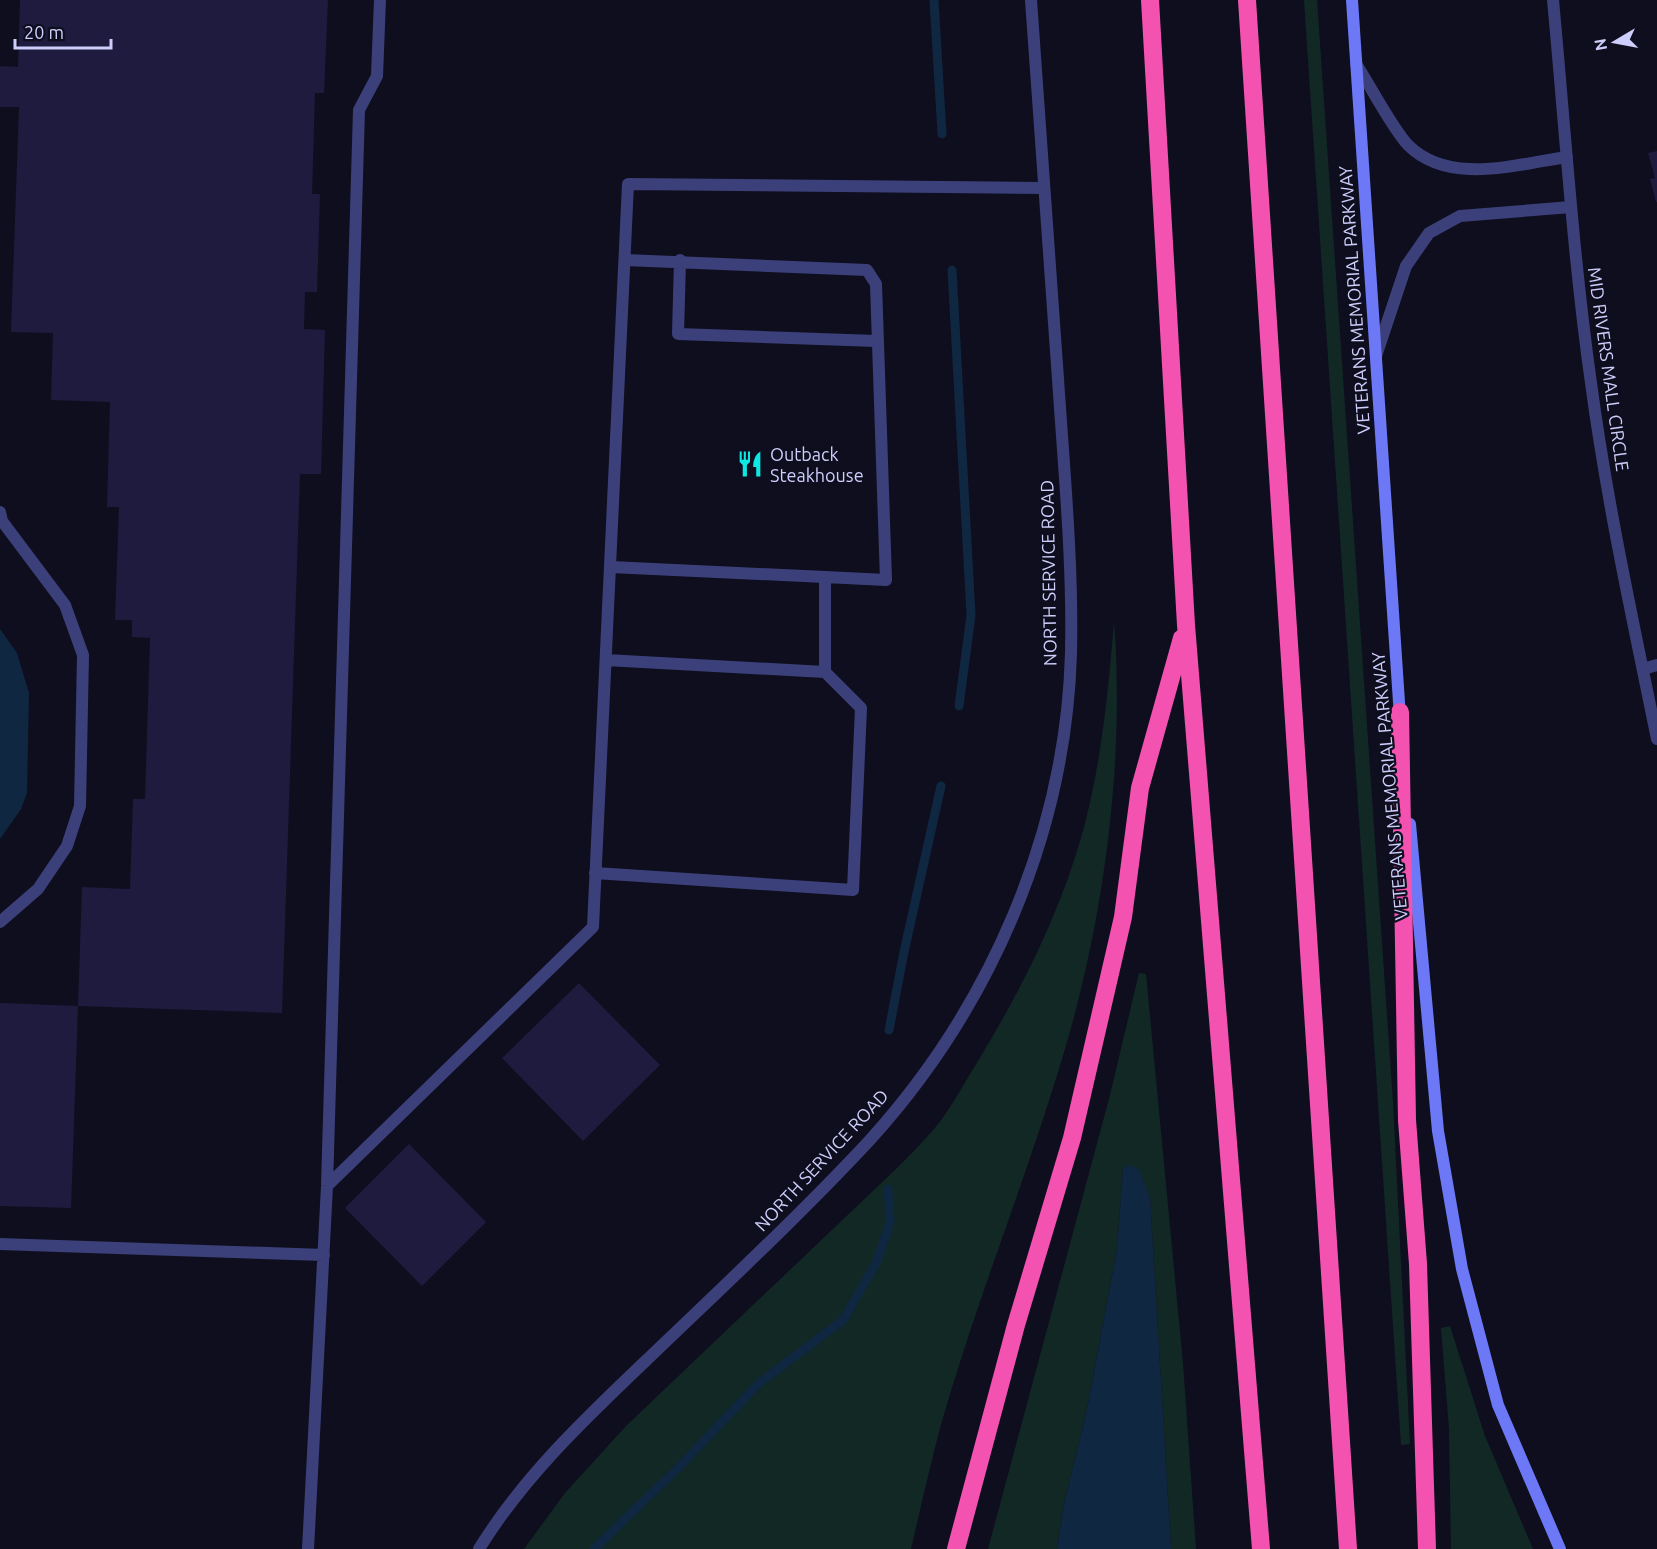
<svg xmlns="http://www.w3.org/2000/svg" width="1657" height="1549" font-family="Ubuntu,sans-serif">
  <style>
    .green { fill: #112825 }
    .water { fill: #0f2741 }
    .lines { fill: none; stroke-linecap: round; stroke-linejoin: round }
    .stream { stroke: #0f2741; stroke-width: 9 }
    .building { fill: #1e1b3e }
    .service { stroke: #3c407a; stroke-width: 12 }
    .minor { stroke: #3c407a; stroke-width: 12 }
    .tertiary { stroke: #3c407a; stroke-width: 12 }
    .secondary { stroke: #6c78f5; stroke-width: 12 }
    .motorway { stroke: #f352b1; stroke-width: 18 }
    .labels { text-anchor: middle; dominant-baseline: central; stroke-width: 4.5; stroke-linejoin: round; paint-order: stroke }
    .street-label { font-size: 18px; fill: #cecefc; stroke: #0f0e1e }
    .poi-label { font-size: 18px; fill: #cecefc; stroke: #0f0e1e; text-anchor: start }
  </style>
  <rect width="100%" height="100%" fill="#0f0e1e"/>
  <path class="green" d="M1304,0H1317L1393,1102L1410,1444L1401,1445Z
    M1114,622C1125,760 1104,917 1065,1049C1027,1178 975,1303 939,1432C929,1471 920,1510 911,1549H524L565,1493L627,1425L896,1169C909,1156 922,1143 934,1129C951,1109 964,1083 978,1061C1021,990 1058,917 1081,838C1101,768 1108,694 1114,622Z
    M1139,973L1146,974L1183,1363L1196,1549H1171L1150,1198L1123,1169L1117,1249L1087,1409L1064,1504L1057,1549H988L1110,1095Z
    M1450,1326L1485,1436L1533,1549H1451L1449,1429L1441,1328Z"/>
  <path class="water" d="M0,629L17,653L29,693L27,793L21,809L0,839Z
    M1129,1165L1139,1169L1150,1198L1171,1549H1057L1064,1504L1087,1409L1117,1249L1123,1169Z"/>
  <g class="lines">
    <path class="stream" d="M934,0L942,134
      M952,270L971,615L959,706
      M889,1030L904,952L941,786
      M594,1549L679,1467L758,1384L843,1320L876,1263L890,1223L888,1189"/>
  </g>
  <path class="building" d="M20,0H328L324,93H315L312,194H320L317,292H305L304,329L325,330L321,474H300L282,1013L78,1006L71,1208L0,1206V1003L78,1006L82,887L130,889L133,799H145L150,638L132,637V620H115L119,507H107L110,402L51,400L53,333L11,332L19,107H0V66L18,67Z
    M1657,151V202H1656L1650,179L1655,178L1648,153Z
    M579,983L660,1065L583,1141L502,1058Z
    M409,1144L486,1222L422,1286L345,1208Z"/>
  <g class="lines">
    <path class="service" d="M680,260L678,334L876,341
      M0,512L2,521L65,605L83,655L80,806L67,846L38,889L0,922
      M611,567L825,577
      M606,660L825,672V577L886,580L876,284L867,270L625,260
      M1643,669L1657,665
      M595,873L853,890L861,708L825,672
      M327,1186L593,927L628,184L1044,188
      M0,1244L324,1255
      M308,1549L327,1186L359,110L377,76L380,0"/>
    <path class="minor" d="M1553,0C1565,128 1573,256 1591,383C1607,503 1633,621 1657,739
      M1356,64C1370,85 1392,128 1408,145C1449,186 1517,164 1567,157
      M1376,356L1406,266L1429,233L1460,216L1571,207"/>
    <path class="tertiary" d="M479,1549C525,1474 592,1412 655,1352C727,1283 801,1214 869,1141C990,1008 1066,833 1071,653C1073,562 1064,470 1058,379C1049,253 1040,126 1031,0"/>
    <path class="secondary" d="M1352,0L1400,717
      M1410,824L1438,1131L1462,1269L1498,1405L1560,1549"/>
    <path class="motorway" d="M1150,0L1186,625L1261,1549
      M1247,0L1348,1549
      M1400,712L1407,1120L1418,1264L1427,1549
      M956,1549L1016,1325L1072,1138L1123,917L1140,788L1182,638"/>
  </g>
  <defs>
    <g id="restaurant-bare" transform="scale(2.07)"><path d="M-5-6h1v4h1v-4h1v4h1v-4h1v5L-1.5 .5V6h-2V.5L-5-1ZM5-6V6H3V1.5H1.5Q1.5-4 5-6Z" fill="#0fe7e4" stroke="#0f0e1e" stroke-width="2.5" paint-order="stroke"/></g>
  </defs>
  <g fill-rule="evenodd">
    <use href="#restaurant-bare" x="750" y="464"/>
  </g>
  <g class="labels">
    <g class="street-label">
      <text transform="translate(1354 300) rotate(-94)">VETERANS MEMORIAL PARKWAY</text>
      <text transform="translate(1609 369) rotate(82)">MID RIVERS MALL CIRCLE</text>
      <text transform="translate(1048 573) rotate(-91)">NORTH SERVICE ROAD</text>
      <text transform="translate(1389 786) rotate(-95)">VETERANS MEMORIAL PARKWAY</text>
      <text transform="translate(821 1160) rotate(-47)">NORTH SERVICE ROAD</text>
    </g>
    <g class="poi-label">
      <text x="770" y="454">Outback<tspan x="770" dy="21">Steakhouse</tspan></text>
    </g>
  </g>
  <g transform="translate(1615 42) rotate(260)" stroke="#0f0e1e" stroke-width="4.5" paint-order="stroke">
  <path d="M0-4.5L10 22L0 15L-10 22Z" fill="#cecefc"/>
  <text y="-9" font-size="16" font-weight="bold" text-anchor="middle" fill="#cecefc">N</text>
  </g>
  <path d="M15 39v9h96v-9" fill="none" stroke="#cecefc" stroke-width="3"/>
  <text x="24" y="39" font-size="18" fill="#cecefc" stroke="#0f0e1e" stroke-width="4.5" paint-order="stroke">20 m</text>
</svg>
